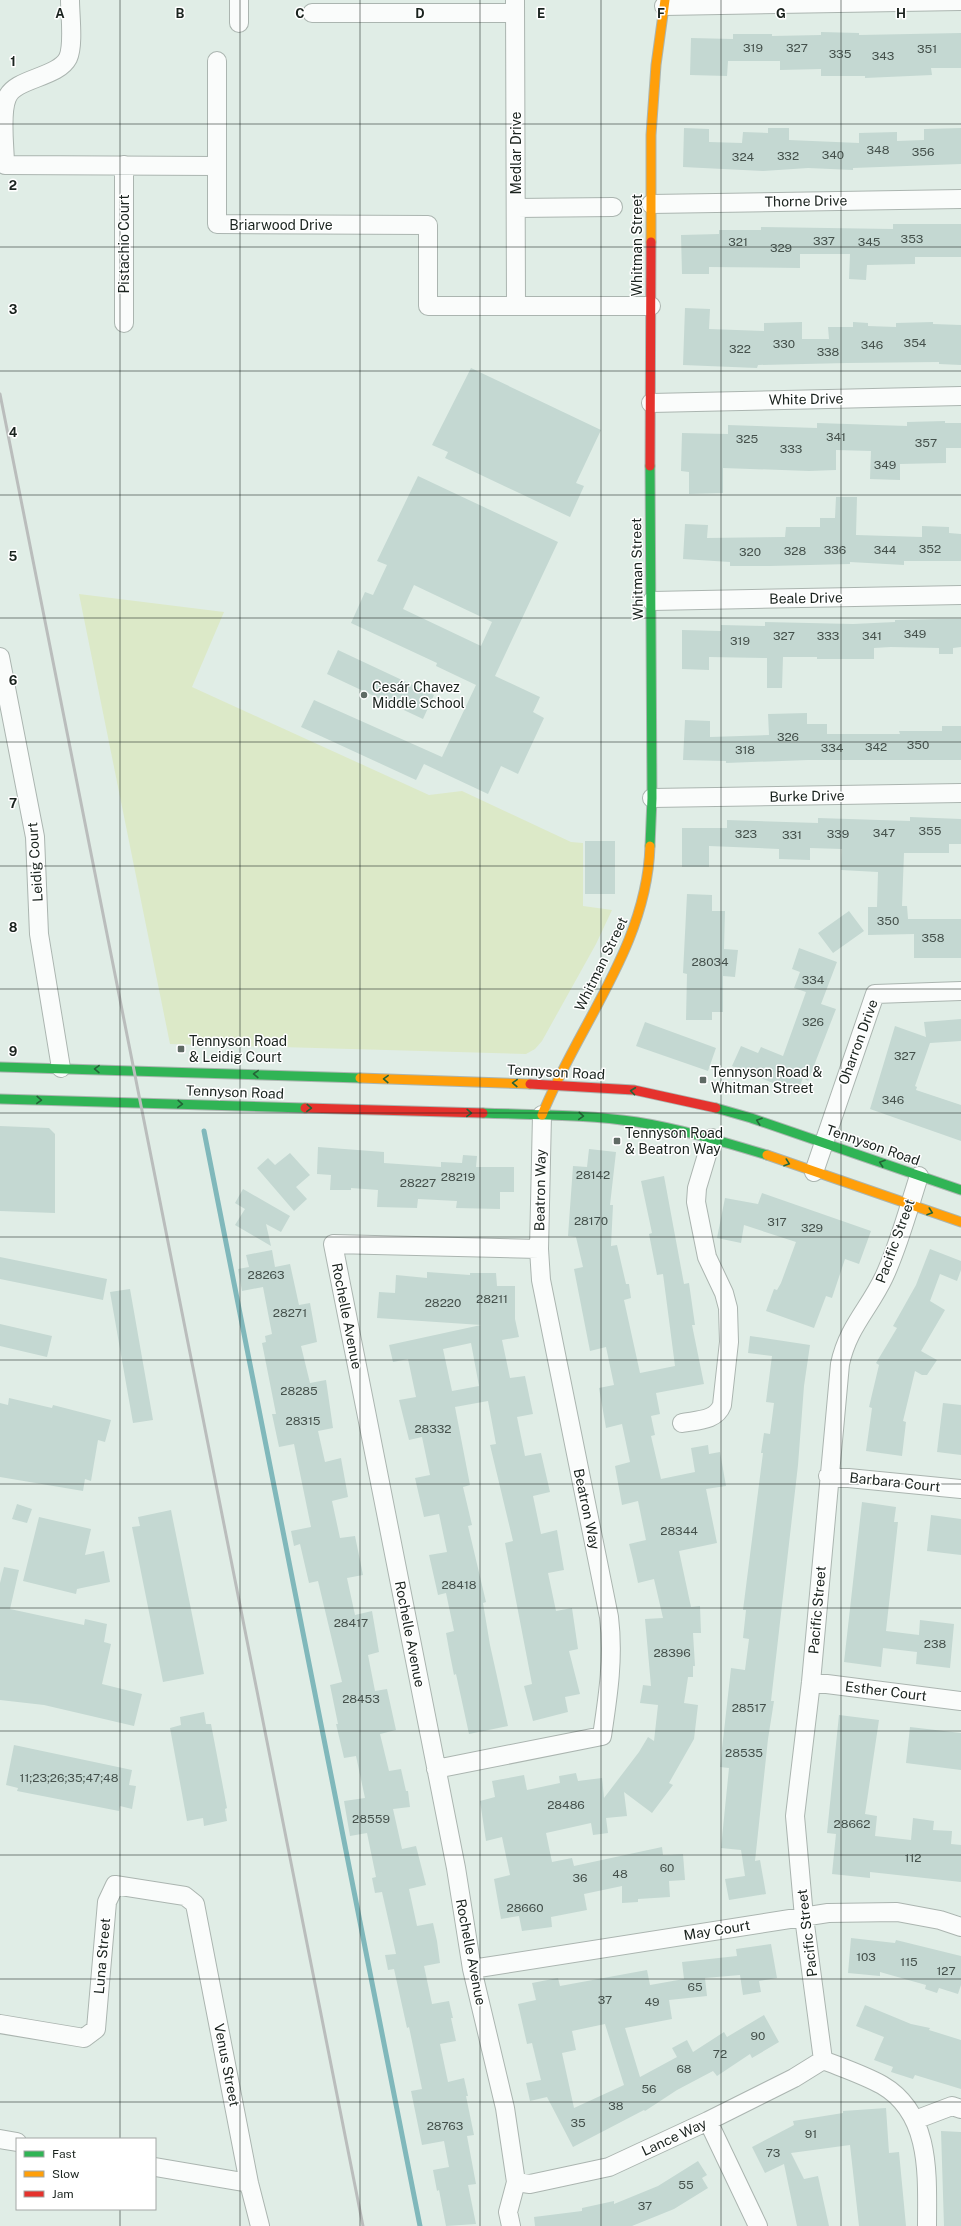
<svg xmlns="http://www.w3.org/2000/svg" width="961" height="2226" font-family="'Public Sans',sans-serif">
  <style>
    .green { fill: #dce9c8 }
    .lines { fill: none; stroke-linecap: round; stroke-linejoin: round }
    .stream { stroke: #80b8bb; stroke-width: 5 }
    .building { fill: #c4d8d2; fill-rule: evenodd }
    .street-casing { stroke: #abb5b0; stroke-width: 20 }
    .fast-casing { stroke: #abb5b0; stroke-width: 11 }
    .slow-casing { stroke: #abb5b0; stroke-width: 11 }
    .jam-casing { stroke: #abb5b0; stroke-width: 11 }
    .street { stroke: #fafcfb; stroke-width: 18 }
    .fast { stroke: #30b455; stroke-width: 9 }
    .slow { stroke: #ff9f0a; stroke-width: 9 }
    .jam { stroke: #e5322d; stroke-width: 9 }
    .rail { stroke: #babdbc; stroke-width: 3 }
    .oneway { stroke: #246437 }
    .grid { fill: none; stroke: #1a231e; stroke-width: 1; stroke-opacity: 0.55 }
    .poi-dot { fill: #5f6a64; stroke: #fff; stroke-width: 1.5 }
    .labels { text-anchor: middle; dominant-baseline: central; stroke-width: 3; stroke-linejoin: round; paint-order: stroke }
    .number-label { font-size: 12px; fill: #44504b }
    .street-label { font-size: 14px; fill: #1a231e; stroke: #fff }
    .poi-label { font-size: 14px; fill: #1a231e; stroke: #fff; text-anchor: start }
    .grid-label { font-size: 13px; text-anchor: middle; font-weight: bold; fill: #1a231e; stroke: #fff; stroke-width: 3; stroke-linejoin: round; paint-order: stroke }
  </style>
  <rect width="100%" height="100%" fill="#e0ede6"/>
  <path class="green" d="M79,594L224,612L192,687L429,795L462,791L571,842L583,843V906L612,910L596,944L542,1041L535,1049L526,1054L170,1044Z"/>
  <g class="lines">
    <path class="stream" d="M204,1131L420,2226"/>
  </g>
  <path class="building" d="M821,32L859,33V35L961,33V68H931L932,75L865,78V76H821V69L780,70V61H728L727,76L690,75L691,38L733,39V34H772V36L821,35Z
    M684,128L709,129V142L742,143L743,132L768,133V128H789V140L859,143V133L897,132V141L924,140V129L961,128V164L853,168V170L808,168L763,171L683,167Z
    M893,224H961V257H915V264L867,265L866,280L849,279L850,254H800V268L709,267V274H682L681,235L719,234V230H761V227L893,229Z
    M685,308L710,309L709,329L764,331V323L802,322V339H829L828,327H853V322L868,323V326L896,327V323L933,322V324L961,325V365L939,364V362L847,363L758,365L757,368L683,365Z
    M471,368L601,430L576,483L584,486L570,517L445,458L448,452L432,445Z
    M945,421V423H961V448H946V463L900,464V480L870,479L871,451L836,450V470L809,471L723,468V493L689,494V472L681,471L682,433L728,434V425L817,428V423L907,426V422Z
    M418,476L558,542L495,676L540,697L533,712L544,718L518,774L501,766L488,794L424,764L416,780L301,727L314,700L442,757L476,685L436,666L437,663L351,623L365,592L373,595L387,565L377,561ZM414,585L492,622L481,646L403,609Z
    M836,497H857L856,535L922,537V526L949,527V533L961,534V561H904V565L850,562V564L770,566H730V562L683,559L685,524L708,525L707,538L785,537L786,527H820V518H835Z
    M939,619H961V647L953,648V654H939V648L891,647L874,648V659H817V657H783L782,688H767V658L709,657V670L682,669V630L721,631V625L765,626V622L853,624L895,622V620Z
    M338,650L434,695L423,719L327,674Z
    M807,713V724H827V734H900L899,731H942V726H961V760H808L726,763V761L683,760L685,720L710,721V737L769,735L768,714Z
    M910,817L961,819V844H949V853H904L902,906H907L908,919H961V958H914V934L868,935V907H877L878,872L841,870L842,849L810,848V860L779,859V849L709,846V867H682V828H727V820L818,823V818L910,821Z
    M585,841H615V894H585Z
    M687,894L712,895V911H725L724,949L738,950L735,977L723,976V1012H712V1020H686L687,974L683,973Z
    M849,911L864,931L833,953L818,933Z
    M799,948L837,962L821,1004L836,1009L808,1081L803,1078L797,1093L732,1066L741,1046L758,1053L761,1047L783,1056L806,992L794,988L800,972L792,969Z
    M961,1019V1041L930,1043L915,1086L917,1087L916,1090L961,1105V1141L870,1109L895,1026L926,1037L924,1022Z
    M645,1022L716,1048L708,1071L636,1046Z
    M0,1126L49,1128L55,1134V1213L0,1211Z
    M318,1147L384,1152V1163L441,1167V1162L462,1163L463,1155L477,1156L476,1167H514V1192H500V1209L456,1208L457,1201L418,1199L417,1208L377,1207L378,1190L351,1188V1190H330L331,1175L317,1174Z
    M589,1149L616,1152L610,1205H613L611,1246L617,1245L626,1284H629L631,1298L624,1300L640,1373L675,1366L663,1274L657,1275L649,1234L652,1233L641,1181L664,1176L684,1284L689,1283L695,1325H692L704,1384L656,1393L660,1414L651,1416L655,1435L651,1436L661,1479L695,1472L691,1448L708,1445L709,1454L720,1452L726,1486L706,1489L717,1543L679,1551L691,1607L700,1606L701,1633H693L695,1666H693V1677H688L684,1703L698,1705L694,1739L669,1783L673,1785L652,1813L624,1792L627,1816L606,1818L608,1833L593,1835L591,1823L546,1833L552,1862L572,1858L574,1866L662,1847L663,1855L683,1854L685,1880L669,1881L670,1897L638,1899V1902L622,1903V1886L584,1894L587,1910L551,1917L552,1927L522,1931L519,1916L501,1919L494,1879L510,1875L502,1837L486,1841L480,1801L495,1797L492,1781L524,1775L527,1790L560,1783L559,1776L576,1773L578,1781L602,1778L604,1798L639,1752L648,1737L654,1741L658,1705L640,1703L643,1685L651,1686L645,1619L663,1618L654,1579L638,1583L633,1560L629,1544L646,1540L638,1501L622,1505L615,1466L630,1462L622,1424L606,1428L599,1388L614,1385L606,1347L590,1351L574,1269L583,1267L576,1237L568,1236L573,1166L587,1167Z
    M290,1153L310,1175L296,1187L307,1199L294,1211L257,1168L268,1158L275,1165Z
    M243,1189L290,1216L281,1232L266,1224L271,1246L235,1225L245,1209L235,1203Z
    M762,1193L871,1231L859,1264L845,1259L832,1298L826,1296L814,1328L766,1311L774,1289L777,1290L781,1283L796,1242L744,1225L741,1243L717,1238L725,1198L758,1204Z
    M930,1249L961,1261V1270L957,1281L940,1274L930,1301L945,1310L921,1351L937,1360L927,1375H922L915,1371L903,1421L906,1422L902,1456L866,1451L872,1408L869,1407L879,1365L876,1363L897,1328L893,1326L916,1285Z
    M272,1250L275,1267L290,1264L299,1305L310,1303L317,1342L301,1346L310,1383L326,1380L333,1428L318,1431L325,1462L341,1458L348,1497L332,1501L340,1538L355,1536L363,1575L347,1578L355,1615L372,1611L379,1652L368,1655L375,1691L387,1689L396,1730L380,1734L389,1771L401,1769L406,1791H408L410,1807L393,1809L402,1849L416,1846L426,1885L409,1889L417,1926L433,1923L437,1941L440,1963L424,1966L432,2004L449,2001L453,2018H451L456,2041L440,2044L448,2082L464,2078L468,2096H466L474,2135L467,2136L476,2184L468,2185L476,2224L446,2226L439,2190L437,2191L433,2170L449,2167L444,2141L422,2145L411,2091L422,2089L409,2027L407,2028L394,1969L388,1970L385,1955L396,1954L382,1892L375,1893L372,1878L376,1877L367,1833L350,1836L344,1801L365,1798L356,1756L344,1758L336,1724H338L330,1685L342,1682L318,1581L309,1583L300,1544L294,1546L291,1531L311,1527L294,1444L279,1447L272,1414H276L262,1343L266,1342L265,1336L272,1334L263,1287L242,1291L238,1269L249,1267L246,1255Z
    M0,1257L107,1279L103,1300L0,1279Z
    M427,1272L470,1275V1273H496L497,1286H515V1319L519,1337L502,1340L510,1378L525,1376L533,1414L517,1417L525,1456L541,1453L550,1492L533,1496L541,1534L557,1530L564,1570L548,1573L556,1611L572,1608L578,1649L569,1651L580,1694L565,1697L568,1712L533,1721L524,1686L532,1684L505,1543L513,1541L490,1445L496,1444L488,1401L455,1407L470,1485L463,1487L472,1525L468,1526L486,1602L483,1603L490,1645L508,1726L469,1734L456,1674L454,1675L450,1655L446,1633L454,1631L446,1593L438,1595L429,1555L447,1552L439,1514L424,1517L415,1478L430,1475L422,1437L409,1440L399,1400L416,1397L408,1359L393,1362L389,1345L481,1325L377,1318L379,1292L395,1293L396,1275L427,1278ZM471,1343L479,1386L452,1391L443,1349Z
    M130,1289L153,1420L133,1423L110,1292Z
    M0,1324L52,1336L47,1357L0,1346Z
    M750,1336L810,1345L804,1386L798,1465L771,1701H774L768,1739L755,1861L760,1860L766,1894L729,1900L725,1879L745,1876L741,1850L721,1848L729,1768L720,1767L731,1668L745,1670L749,1639L743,1638L746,1610H743L763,1453H761L764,1433L770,1434L774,1403L766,1402L772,1356L748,1353Z
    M9,1398L52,1408L53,1405L111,1420L105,1442L98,1440L91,1481L85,1479L83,1491L0,1477V1403L8,1405Z
    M943,1403L961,1405V1455L937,1452Z
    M862,1502L896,1507L894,1522H898L886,1631L919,1635L920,1620L954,1624L950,1668L916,1664L917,1652L883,1648L881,1667L844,1662Z
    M17,1504L32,1509L27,1523L12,1519Z
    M171,1510L204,1674L163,1682L132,1527L140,1526L138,1517Z
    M931,1515L961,1519V1555L927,1551Z
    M39,1517L91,1529L85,1555L104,1551L110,1582L77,1589L76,1594L23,1581Z
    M4,1567L19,1570L10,1609L84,1625L85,1619L107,1624L104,1642L111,1644L102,1684L142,1694L134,1726L44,1705L0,1700V1583Z
    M204,1712L206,1724H211L227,1808L225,1809L227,1821L204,1826L203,1818L187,1821L170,1728L181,1725L180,1717Z
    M839,1715L879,1720L865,1814L877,1816L875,1836L911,1840L913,1818L934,1821L933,1830L952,1831L951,1844L961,1845V1882L870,1872V1878L832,1874L836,1834L827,1833Z
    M910,1727L961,1733V1770L906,1763Z
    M14,1745L132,1770L129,1785L136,1786L132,1809L120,1806L119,1811L17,1791L18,1788L6,1785Z
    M851,1938L895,1943L896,1940L961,1956V1985L958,1994L939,1988L937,1993L925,1989L926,1985L880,1972V1976L848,1973Z
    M771,1944L777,1978L759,1981L761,1992L743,1995L740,1975L705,1978L707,1996L669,2000L672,2019L625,2028L640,2077L677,2057L672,2048L687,2040L693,2052L724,2032L727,2037L764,2015L779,2042L752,2058L750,2054L717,2076L713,2071L677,2090L645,2111L644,2110L573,2147L547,2097L530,2101L526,2083L541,2080L532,2043L527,2044L518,2004L536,2000L532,1983L558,1978L560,1986L647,1970L650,1985L684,1979L682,1962L737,1956L736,1949ZM605,2024L624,2085L574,2108L562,2053L576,2050L572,2031Z
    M865,2005L911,2024L930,2028L929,2030L961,2040V2089L915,2075L913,2079L891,2072L893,2067L874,2060L884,2037L856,2026Z
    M886,2108L889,2153L899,2152L906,2226H859L850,2145L791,2153L804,2179L818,2176L829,2226H797L784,2164L765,2173L752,2147L794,2125L793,2121L843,2113V2111Z
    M941,2131L961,2132V2226H944Z
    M698,2161L707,2175L702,2178L708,2188L674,2209L632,2226H535L534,2217L582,2211V2208L614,2201V2204L658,2186Z"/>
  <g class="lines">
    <g class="street-casing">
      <path id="street" d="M70,0C70,15 74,45 68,58C58,78 14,78 7,98C0,114 5,147 5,165L217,166V224L428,225V306H651
        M239,0V23
        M515,0L516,306
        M664,6L961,1
        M312,13H515
        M217,61V166
        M651,204L961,199
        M516,208L613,207
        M124,323V165
        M651,403L961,396
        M652,601L961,595
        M0,657L35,837L39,934L61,1068
        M652,798L961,793
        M814,1172L875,994L961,991
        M682,1423C697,1420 716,1421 722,1405L729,1342L728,1308L724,1293L707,1257L696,1202L697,1188L712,1138
        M828,1476L961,1489
        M811,1682L961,1701
        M436,1769L602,1736C608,1696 614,1658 609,1617L541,1280L539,1249L542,1115
        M472,1969L828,1913L897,1912L940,1920L961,1927
        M0,2024L84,2038L96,2029L107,1902L115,1885L185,1896L195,1904L249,2183L260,2226
        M823,2060L804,1917L795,1816L811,1682L840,1364C848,1327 869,1309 884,1277C899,1245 908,1210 919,1176
        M823,2060C843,2068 864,2075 882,2085C932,2114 927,2177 927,2226
        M915,2120L952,2106L961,2109
        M708,2121L758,2226
        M0,2139L17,2142
        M155,2167L249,2183
        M516,2182L530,2184L609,2167L708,2121L794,2078L823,2060
        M511,2226L508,2212L516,2182L505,2108L472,1969L456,1868L333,1244L539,1249"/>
    </g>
    <g class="fast-casing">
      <path id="fast" d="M650,466L652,798L650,846
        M0,1067L360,1078
        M0,1099L305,1108
        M716,1108L751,1118L961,1190
        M483,1113C534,1115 586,1114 637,1122C681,1129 724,1142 767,1155"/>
    </g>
    <g class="slow-casing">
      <path id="slow" d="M651,242V135L656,65L665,0
        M360,1078L530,1084
        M542,1115C578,1025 647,946 650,846
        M767,1155L961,1222"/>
    </g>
    <g class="jam-casing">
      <path id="jam" d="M650,466L651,242
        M530,1084L634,1090L716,1108
        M305,1108L483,1113"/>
    </g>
    <use href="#street" class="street"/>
    <use href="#fast" class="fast"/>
    <use href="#slow" class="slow"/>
    <use href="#jam" class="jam"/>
    <path class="rail" d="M0,394L363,2226"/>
  </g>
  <defs><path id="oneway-chevron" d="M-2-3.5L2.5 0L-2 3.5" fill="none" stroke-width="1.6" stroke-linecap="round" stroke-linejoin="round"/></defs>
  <g class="oneway">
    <use href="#oneway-chevron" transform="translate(97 1069) rotate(-179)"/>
    <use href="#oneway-chevron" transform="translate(256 1074) rotate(-178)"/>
    <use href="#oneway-chevron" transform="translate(386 1079) rotate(-178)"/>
    <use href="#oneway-chevron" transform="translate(515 1083) rotate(-178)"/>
    <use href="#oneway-chevron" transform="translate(633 1091) rotate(-173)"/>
    <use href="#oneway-chevron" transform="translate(39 1100) rotate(2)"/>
    <use href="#oneway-chevron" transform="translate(180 1104) rotate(2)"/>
    <use href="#oneway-chevron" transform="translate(309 1108) rotate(2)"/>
    <use href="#oneway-chevron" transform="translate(469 1113) rotate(2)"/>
    <use href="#oneway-chevron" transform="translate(581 1116) rotate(4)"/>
    <use href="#oneway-chevron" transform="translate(759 1121) rotate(-161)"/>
    <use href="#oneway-chevron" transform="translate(787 1163) rotate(19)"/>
    <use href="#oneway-chevron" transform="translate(882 1163) rotate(-161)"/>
    <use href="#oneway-chevron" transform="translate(930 1212) rotate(19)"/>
  </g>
  <path class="grid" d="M120,0V2139M240,0V2226M360,0V2226M480,0V2226M601,0V2226M721,0V2226M841,0V2226M0,124H961M0,247H961M0,371H961M0,495H961M0,618H961M0,742H961M0,866H961M0,989H961M0,1113H961M0,1237H961M0,1360H961M0,1484H961M0,1608H961M0,1731H961M0,1855H961M0,1979H961M0,2102H961M120,2209V2226"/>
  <g class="poi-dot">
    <circle cx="364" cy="695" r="4"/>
    <rect x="177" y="1045" width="8" height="8" rx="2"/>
    <rect x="699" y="1076" width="8" height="8" rx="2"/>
    <rect x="613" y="1137" width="8" height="8" rx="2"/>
  </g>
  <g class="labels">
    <g class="number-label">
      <text x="753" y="48">319</text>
      <text x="797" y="48">327</text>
      <text x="927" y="49">351</text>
      <text x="840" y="54">335</text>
      <text x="883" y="56">343</text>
      <text x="878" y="150">348</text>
      <text x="923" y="152">356</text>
      <text x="833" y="155">340</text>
      <text x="788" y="156">332</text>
      <text x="743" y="157">324</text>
      <text x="912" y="239">353</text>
      <text x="824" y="241">337</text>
      <text x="738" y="242">321</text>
      <text x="869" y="242">345</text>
      <text x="781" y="248">329</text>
      <text x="915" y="343">354</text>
      <text x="784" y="344">330</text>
      <text x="872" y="345">346</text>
      <text x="740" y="349">322</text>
      <text x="828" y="352">338</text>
      <text x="836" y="437">341</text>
      <text x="747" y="439">325</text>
      <text x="926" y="443">357</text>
      <text x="791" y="449">333</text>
      <text x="885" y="465">349</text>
      <text x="930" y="549">352</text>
      <text x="835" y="550">336</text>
      <text x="885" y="550">344</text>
      <text x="795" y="551">328</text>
      <text x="750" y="552">320</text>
      <text x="915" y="634">349</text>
      <text x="784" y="636">327</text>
      <text x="828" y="636">333</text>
      <text x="872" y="636">341</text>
      <text x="740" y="641">319</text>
      <text x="788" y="737">326</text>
      <text x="918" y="745">350</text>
      <text x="876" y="747">342</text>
      <text x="832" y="748">334</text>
      <text x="745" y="750">318</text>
      <text x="930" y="831">355</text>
      <text x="884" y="833">347</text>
      <text x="746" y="834">323</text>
      <text x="838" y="834">339</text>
      <text x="792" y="835">331</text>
      <text x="888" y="921">350</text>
      <text x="933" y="938">358</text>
      <text x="710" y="962">28034</text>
      <text x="813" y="980">334</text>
      <text x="813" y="1022">326</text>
      <text x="905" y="1056">327</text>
      <text x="893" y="1100">346</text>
      <text x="593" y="1175">28142</text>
      <text x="458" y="1177">28219</text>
      <text x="418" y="1183">28227</text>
      <text x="591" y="1221">28170</text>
      <text x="777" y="1222">317</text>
      <text x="812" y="1228">329</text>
      <text x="266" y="1275">28263</text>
      <text x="492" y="1299">28211</text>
      <text x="443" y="1303">28220</text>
      <text x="290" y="1313">28271</text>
      <text x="299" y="1391">28285</text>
      <text x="303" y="1421">28315</text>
      <text x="433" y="1429">28332</text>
      <text x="679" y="1531">28344</text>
      <text x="459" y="1585">28418</text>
      <text x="351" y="1623">28417</text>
      <text x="935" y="1644">238</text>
      <text x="672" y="1653">28396</text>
      <text x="361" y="1699">28453</text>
      <text x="749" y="1708">28517</text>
      <text x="744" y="1753">28535</text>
      <text x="69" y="1778">11;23;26;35;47;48</text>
      <text x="566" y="1805">28486</text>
      <text x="371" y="1819">28559</text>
      <text x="852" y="1824">28662</text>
      <text x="913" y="1858">112</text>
      <text x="667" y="1868">60</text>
      <text x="620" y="1874">48</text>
      <text x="580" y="1878">36</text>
      <text x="525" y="1908">28660</text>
      <text x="866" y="1957">103</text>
      <text x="909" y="1962">115</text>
      <text x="946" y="1971">127</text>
      <text x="695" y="1987">65</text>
      <text x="605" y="2000">37</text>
      <text x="652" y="2002">49</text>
      <text x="758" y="2036">90</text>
      <text x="720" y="2054">72</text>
      <text x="684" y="2069">68</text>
      <text x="649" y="2089">56</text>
      <text x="616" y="2106">38</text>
      <text x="578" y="2123">35</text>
      <text x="445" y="2126">28763</text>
      <text x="811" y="2134">91</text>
      <text x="773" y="2153">73</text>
      <text x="686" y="2185">55</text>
      <text x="645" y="2206">37</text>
    </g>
    <g class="street-label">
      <text transform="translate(516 153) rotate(-90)">Medlar Drive</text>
      <text transform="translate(806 201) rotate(-1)">Thorne Drive</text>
      <text x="281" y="225">Briarwood Drive</text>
      <text transform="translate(124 244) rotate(-90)">Pistachio Court</text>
      <text transform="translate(637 245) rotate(-90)">Whitman Street</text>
      <text transform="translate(806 399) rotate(-1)">White Drive</text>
      <text transform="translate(637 569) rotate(-91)">Whitman Street</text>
      <text transform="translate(806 598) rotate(-1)">Beale Drive</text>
      <text transform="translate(807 796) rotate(-1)">Burke Drive</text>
      <text transform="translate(35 862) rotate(-94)">Leidig Court</text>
      <text transform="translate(601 964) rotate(-64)">Whitman Street</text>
      <text transform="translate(858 1042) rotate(-70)">Oharron Drive</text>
      <text transform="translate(556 1072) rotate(3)">Tennyson Road</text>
      <text transform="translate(235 1092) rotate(2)">Tennyson Road</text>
      <text transform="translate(873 1145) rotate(19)">Tennyson Road</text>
      <text transform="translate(540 1190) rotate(-89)">Beatron Way</text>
      <text transform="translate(895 1241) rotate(-70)">Pacific Street</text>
      <text transform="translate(347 1316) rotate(79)">Rochelle Avenue</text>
      <text transform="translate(895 1482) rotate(6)">Barbara Court</text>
      <text transform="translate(587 1509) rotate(78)">Beatron Way</text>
      <text transform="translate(817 1610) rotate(-85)">Pacific Street</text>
      <text transform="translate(410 1634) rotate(79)">Rochelle Avenue</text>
      <text transform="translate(886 1691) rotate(7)">Esther Court</text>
      <text transform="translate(717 1930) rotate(-9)">May Court</text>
      <text transform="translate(807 1933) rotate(-97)">Pacific Street</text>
      <text transform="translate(471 1952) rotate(79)">Rochelle Avenue</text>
      <text transform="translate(102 1956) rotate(-85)">Luna Street</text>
      <text transform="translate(227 2065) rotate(79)">Venus Street</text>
      <text transform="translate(674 2137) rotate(-25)">Lance Way</text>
    </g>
    <g class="poi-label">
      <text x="372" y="687">Cesár Chavez<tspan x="372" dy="16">Middle School</tspan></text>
      <text x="189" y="1041">Tennyson Road<tspan x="189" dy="16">&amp; Leidig Court</tspan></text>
      <text x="711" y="1072">Tennyson Road &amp;<tspan x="711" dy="16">Whitman Street</tspan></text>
      <text x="625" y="1133">Tennyson Road<tspan x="625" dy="16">&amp; Beatron Way</tspan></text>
    </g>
  </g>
  <g class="grid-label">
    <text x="60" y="18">A</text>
    <text x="180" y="18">B</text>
    <text x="300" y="18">C</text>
    <text x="420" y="18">D</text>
    <text x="541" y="18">E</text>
    <text x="661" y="18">F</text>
    <text x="781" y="18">G</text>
    <text x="901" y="18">H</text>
    <text x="13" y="66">1</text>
    <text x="13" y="190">2</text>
    <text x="13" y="314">3</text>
    <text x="13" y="437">4</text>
    <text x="13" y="561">5</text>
    <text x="13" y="685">6</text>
    <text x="13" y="808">7</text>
    <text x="13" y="932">8</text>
    <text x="13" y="1056">9</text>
  </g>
  <rect x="16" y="2138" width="140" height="72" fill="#ffffff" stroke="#a3a7a5"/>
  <rect x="24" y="2151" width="20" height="6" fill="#30b455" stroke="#a3a7a5"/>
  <text x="52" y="2158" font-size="12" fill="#1a231e">Fast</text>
  <rect x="24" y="2171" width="20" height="6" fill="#ff9f0a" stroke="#a3a7a5"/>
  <text x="52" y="2178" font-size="12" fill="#1a231e">Slow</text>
  <rect x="24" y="2191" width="20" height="6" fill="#e5322d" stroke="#a3a7a5"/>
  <text x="52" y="2198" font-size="12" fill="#1a231e">Jam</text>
</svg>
